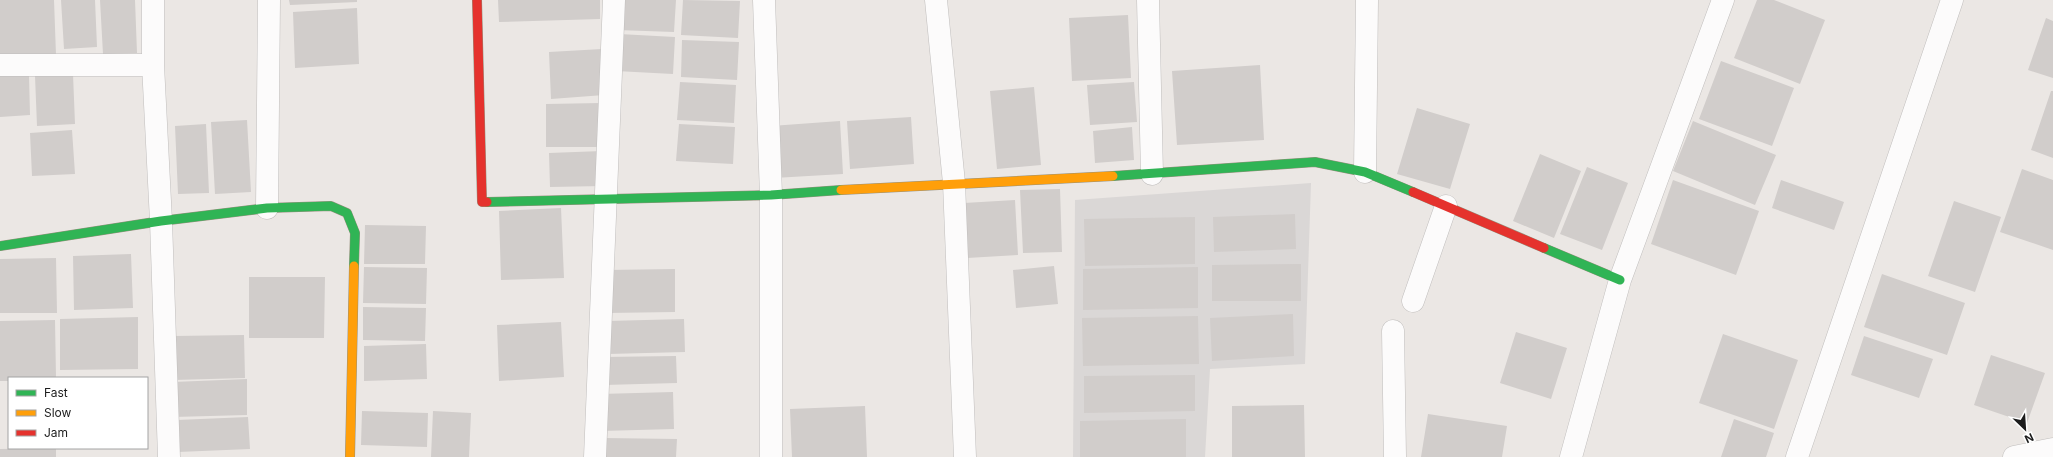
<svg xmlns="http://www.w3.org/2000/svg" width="2053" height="457" font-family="Inter,sans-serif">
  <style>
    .residential { fill: #dad7d6 }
    .building { fill: #d1cdcb }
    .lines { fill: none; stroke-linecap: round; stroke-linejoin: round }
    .street-casing { stroke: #c0bebd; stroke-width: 23 }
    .fast-casing { stroke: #95907c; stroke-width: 10 }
    .slow-casing { stroke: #95907c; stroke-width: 10 }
    .jam-casing { stroke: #95907c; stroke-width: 10 }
    .street { stroke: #fcfbfb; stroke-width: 22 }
    .fast { stroke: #30b455; stroke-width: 9 }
    .slow { stroke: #ff9f0a; stroke-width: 9 }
    .jam { stroke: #e5322d; stroke-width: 9 }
  </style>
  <rect width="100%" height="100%" fill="#ebe7e4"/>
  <path class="residential" d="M1311,183L1305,364L1210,369L1205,457H1073L1075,200Z"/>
  <path class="building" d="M0,0H54L56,55L0,58Z
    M61,0H95L97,47L64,49Z
    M100,0H135L137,53L103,54Z
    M289,0H357V2L290,5Z
    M498,0H600V19L499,22Z
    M619,0H676L674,32L617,30Z
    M683,0L740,1L738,38L681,35Z
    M1757,0H1774L1825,20L1800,84L1734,58Z
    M357,8L359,64L295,68L293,12Z
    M1128,15L1131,78L1072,81L1069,18Z
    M2046,18L2053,21V78L2028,70Z
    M619,34L675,37L673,74L616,71Z
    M682,40L739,42L737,80L681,77Z
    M602,49L604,95L551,99L549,52Z
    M1721,61L1794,88L1772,146L1699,119Z
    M1260,65L1264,140L1177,145L1172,71Z
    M73,74L75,124L37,126L35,76Z
    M29,75L30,115L0,117V76Z
    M680,82L736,85L734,123L677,120Z
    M1134,82L1137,122L1090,125L1087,85Z
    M1034,87L1041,165L997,169L990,91Z
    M2051,91H2053V158L2031,150Z
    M601,103V147H546V104Z
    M1417,108L1470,124L1450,189L1397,174Z
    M911,117L914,164L850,169L847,121Z
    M247,120L251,192L215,194L211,122Z
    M840,121L843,174L774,178L771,126Z
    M1693,121L1776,155L1755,205L1673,171Z
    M206,124L209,193L178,194L175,126Z
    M679,124L735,127L733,164L676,161Z
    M1132,127L1134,160L1095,163L1093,131Z
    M72,130L75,174L32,176L30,133Z
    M602,151L603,186L550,187L549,153Z
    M1540,154L1581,171L1554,238L1513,221Z
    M1587,167L1628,183L1602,250L1560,234Z
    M2022,169L2053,180V250L2000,232Z
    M1673,180L1759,211L1736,275L1651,244Z
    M1781,180L1844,202L1834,230L1772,208Z
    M1060,189L1062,252L1023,253L1020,190Z
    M1015,200L1018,255L967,258L964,203Z
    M1954,201L2001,217L1975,292L1928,276Z
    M561,208L564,278L501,280L499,211Z
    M1295,214L1296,249L1214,252L1213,217Z
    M1195,217V264L1085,266L1084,219Z
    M365,225L426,226L425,264H364Z
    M131,254L133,308L74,310L73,256Z
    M56,258L57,313H0V259Z
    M1301,264V301H1212V265Z
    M1054,266L1058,304L1016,308L1013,270Z
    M364,267L427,268L426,304L363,303Z
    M1198,267V308L1083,310V269Z
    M675,269V312L607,313L606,270Z
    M1882,274L1965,303L1947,355L1864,327Z
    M249,277H325L324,338H249Z
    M363,307L426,308L425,341L363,340Z
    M1293,314L1294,356L1212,361L1210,318Z
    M1198,316L1199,364L1083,366L1082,318Z
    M138,317V369L60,370V319Z
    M684,319L685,352L608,354L607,321Z
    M55,320L56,378H9V381H0V321Z
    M561,322L564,377L499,381L497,325Z
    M1516,332L1567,348L1551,399L1500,383Z
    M1723,334L1798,360L1774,429L1699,403Z
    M244,335L245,378L174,380V336Z
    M1864,336L1933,359L1919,398L1851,375Z
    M426,344L427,379L364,381V346Z
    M1991,355L2045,373L2027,423L1974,405Z
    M676,356L677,383L604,385L603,357Z
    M1195,375V411L1084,413V376Z
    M247,379V415L173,417V382Z
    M673,392L674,429L601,431L600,394Z
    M1304,405L1305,457H1232V406Z
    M865,406L867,457H792L790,409Z
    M362,411L428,413L427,447L361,445Z
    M433,411L471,413L469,457H431Z
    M1428,414L1507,426L1502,457H1421Z
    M248,417L250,449L178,452L177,420Z
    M1186,419V457H1080V421Z
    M1734,419L1774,433L1766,457H1721Z
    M604,438L677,439L676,457H604Z
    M56,448V457H0V449Z"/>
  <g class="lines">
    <g class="street-casing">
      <path id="street" d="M153,0V65L161,221L169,457
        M764,0L771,195V457
        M936,0L954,183L965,457
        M1148,0L1152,174
        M0,65H153
        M1365,172L1367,0
        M267,208L269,0
        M1413,301L1446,206
        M1393,331L1395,457
        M595,457L614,0
        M1571,457L1620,280L1723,0
        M1797,457L1952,0
        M2014,457L2053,449"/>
    </g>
    <g class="fast-casing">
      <path id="fast" d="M1113,176L1315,162L1365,172L1413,192
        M487,202L771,195L841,190
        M0,246L161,221L267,208L331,206L347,213L355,233L354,266
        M1544,248L1620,280"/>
    </g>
    <g class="slow-casing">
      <path id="slow" d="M841,190L1113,176
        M350,457L354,266"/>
    </g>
    <g class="jam-casing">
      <path id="jam" d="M477,0L482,202H487
        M1413,192L1544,248"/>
    </g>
    <use href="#street" class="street"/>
    <use href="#fast" class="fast"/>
    <use href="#slow" class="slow"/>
    <use href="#jam" class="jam"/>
  </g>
  <rect x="8" y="377" width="140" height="72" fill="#ffffff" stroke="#a4a4a4"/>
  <rect x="16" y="390" width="20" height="6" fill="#30b455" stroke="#a4a4a4"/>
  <text x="44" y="397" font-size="12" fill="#1c1c1c">Fast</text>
  <rect x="16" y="410" width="20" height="6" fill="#ff9f0a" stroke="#a4a4a4"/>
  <text x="44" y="417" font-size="12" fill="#1c1c1c">Slow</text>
  <rect x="16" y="430" width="20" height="6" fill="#e5322d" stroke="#a4a4a4"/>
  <text x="44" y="437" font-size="12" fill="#1c1c1c">Jam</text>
  <g transform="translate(2025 429) rotate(155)" stroke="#ffffff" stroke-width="3" paint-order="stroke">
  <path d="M0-3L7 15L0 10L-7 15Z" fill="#1c1c1c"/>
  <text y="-6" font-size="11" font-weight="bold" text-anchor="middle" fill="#1c1c1c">N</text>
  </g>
</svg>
